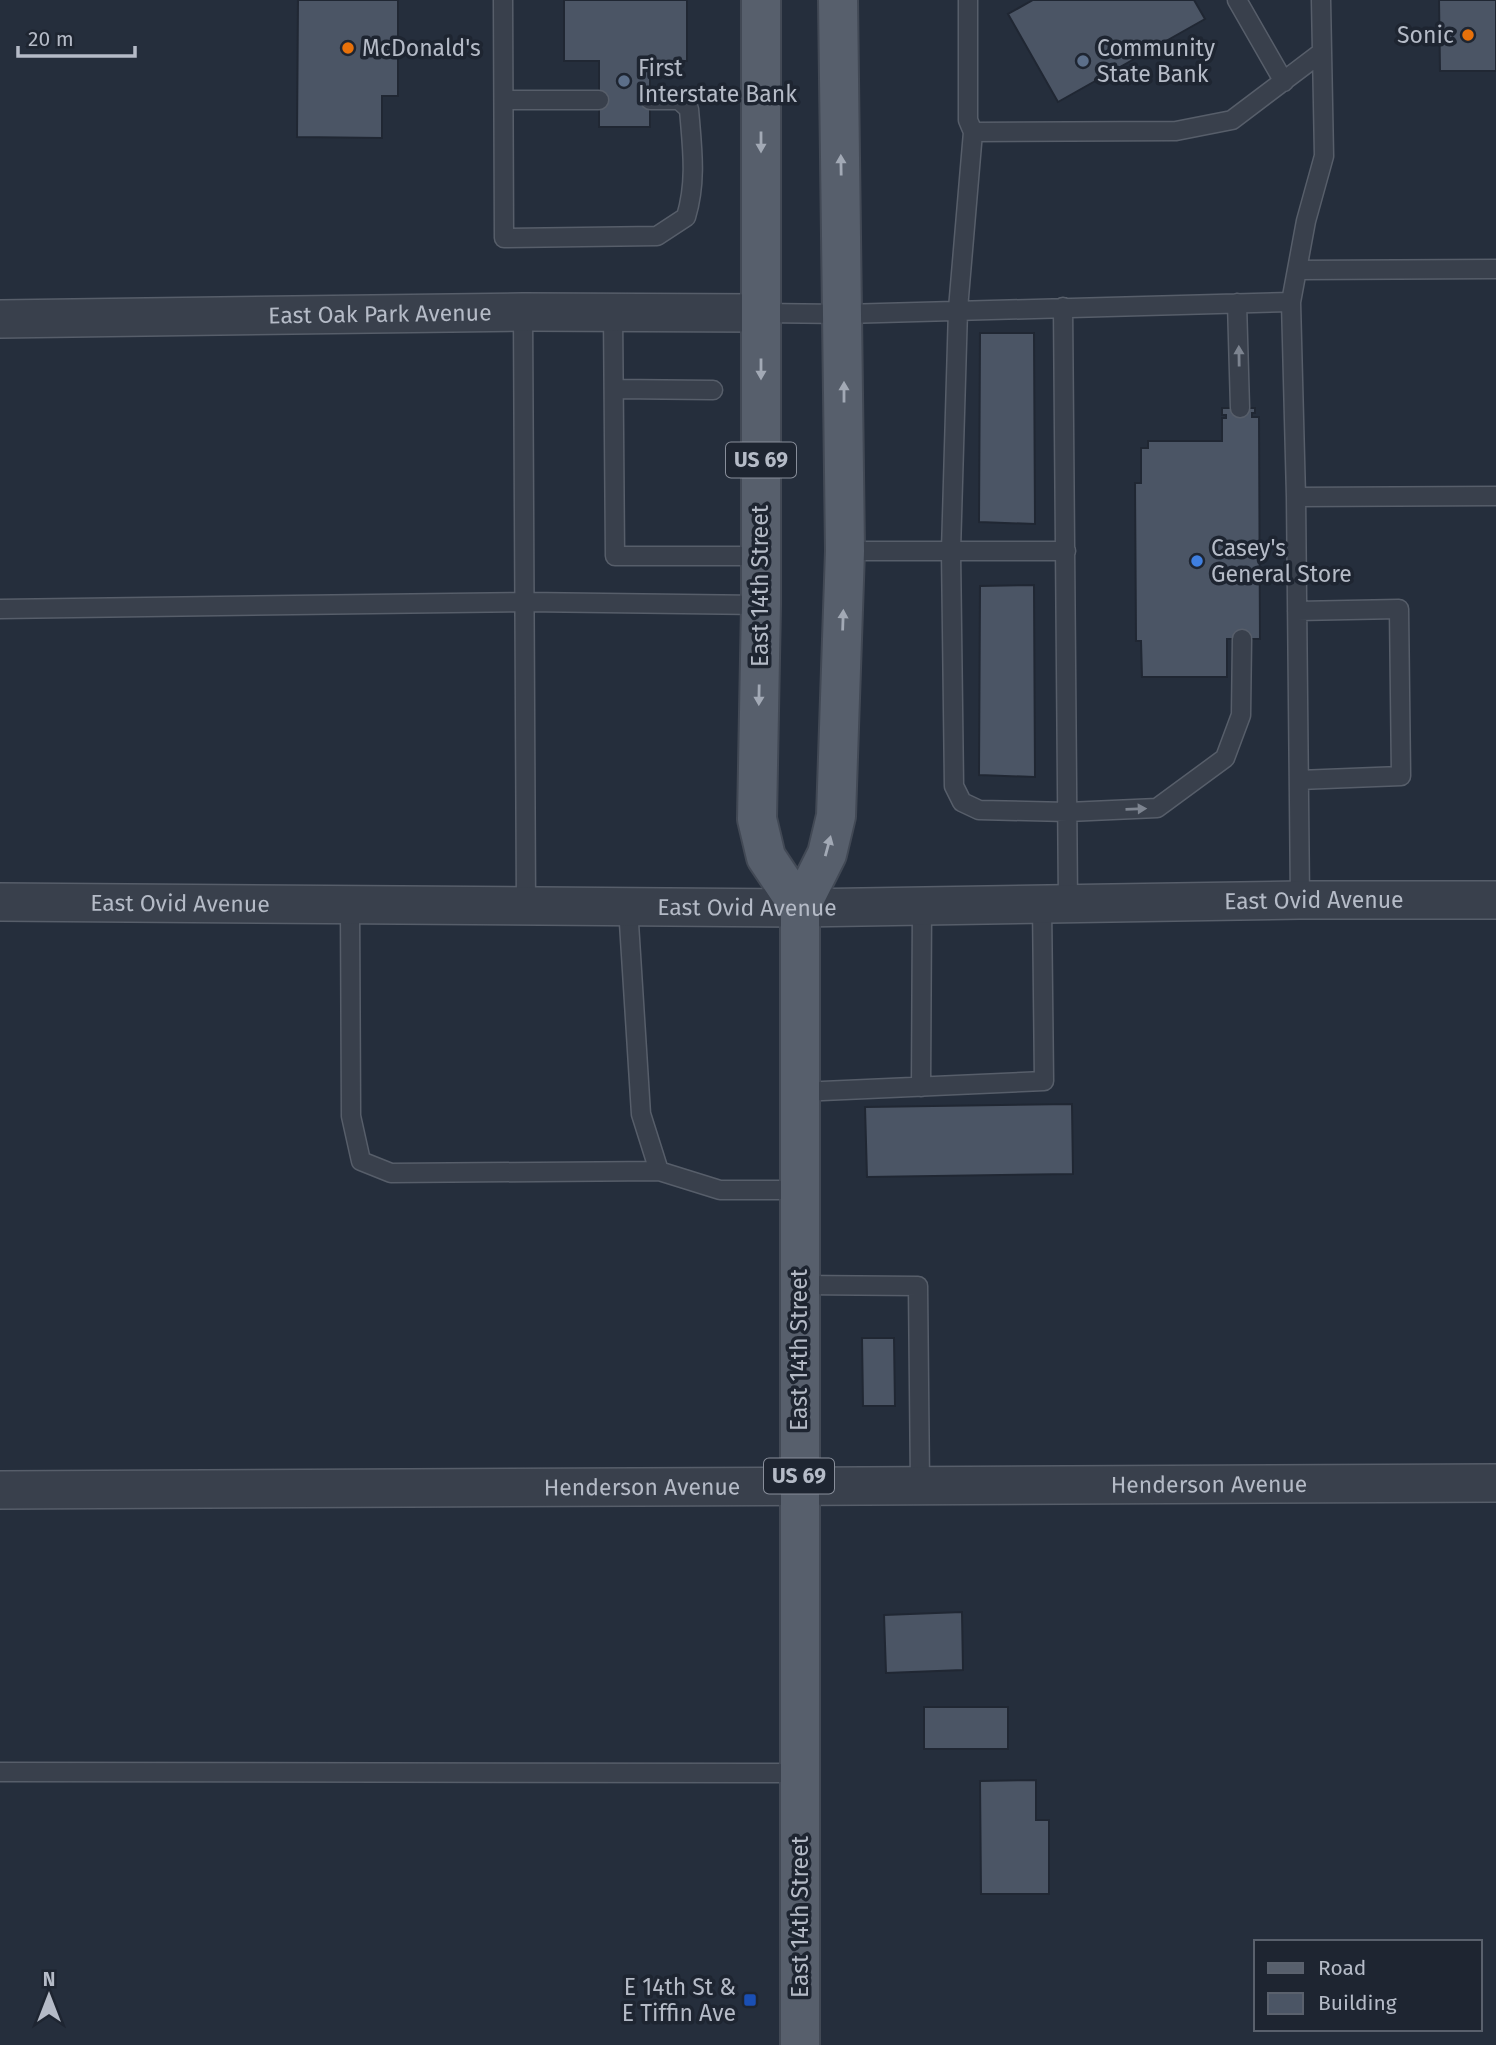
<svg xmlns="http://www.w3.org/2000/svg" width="1496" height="2045" font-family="'Fira Sans',sans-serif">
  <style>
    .building { fill: #4b5565; stroke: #202733; stroke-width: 2 }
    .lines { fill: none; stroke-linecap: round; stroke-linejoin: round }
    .service-casing { stroke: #575e6a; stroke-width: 21 }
    .minor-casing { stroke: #575e6a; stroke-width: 40 }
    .primary-casing { stroke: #424955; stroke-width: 42 }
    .service { stroke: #39404c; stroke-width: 18 }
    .minor { stroke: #39404c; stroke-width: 37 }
    .primary { stroke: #575f6c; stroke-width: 38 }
    .oneway { fill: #a2a9b5 }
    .oneway2 { fill: #7d8490 }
    .food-dot { fill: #e8710a; stroke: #1e2531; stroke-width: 2.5 }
    .service-dot { fill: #5c6f8a; stroke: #1e2531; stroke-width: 2.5 }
    .shop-dot { fill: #3f7fe0; stroke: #1e2531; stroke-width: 2.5 }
    .transit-dot { fill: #1a4fb4; stroke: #1e2531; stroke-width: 2.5 }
    .labels { text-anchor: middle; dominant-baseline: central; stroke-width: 7; stroke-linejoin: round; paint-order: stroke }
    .shield { fill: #1e2531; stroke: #888e9a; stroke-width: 2 }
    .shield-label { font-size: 21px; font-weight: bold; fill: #b5bbc7 }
    .poi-label { font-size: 23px; fill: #b5bbc7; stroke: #1e2531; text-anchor: start }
    .street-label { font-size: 23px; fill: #b5bbc7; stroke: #1e2531 }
  </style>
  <rect width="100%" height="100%" fill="#252e3c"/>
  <path class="building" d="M298,0H398V96H382V138L297,137Z
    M564,0H687V61H650V127H599V61H564Z
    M1033,0H1194L1205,19L1058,102L1008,14Z
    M1439,0H1496V71H1440Z
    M980,333H1034L1035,524L979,522Z
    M1222,408H1255V413H1252V417H1259L1260,639H1227V677H1142L1141,641H1136L1135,483H1141V448H1148V441H1222V418H1226V415H1222Z
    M1034,585L1035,777L979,775L980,586Z
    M1072,1104L1073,1174L867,1177L865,1107Z
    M862,1338H894L895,1406H863Z
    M962,1612L963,1670L886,1673L884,1615Z
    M924,1707H1008V1749H924Z
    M1036,1780V1820H1049V1894H981L980,1781Z"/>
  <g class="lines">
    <g class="service-casing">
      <path id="service" d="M503,0L504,238L657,236L686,217C697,181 692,147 689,109L679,100H650
        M968,0V120L973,132L958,309L951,551L954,786L962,802L979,810L1068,812L1157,808L1225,758L1241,715L1242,639
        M1237,0L1284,82
        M504,100H599
        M973,132L1176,131L1232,120L1322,52
        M1297,270L1496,269
        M1237,303L1240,408
        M1063,307L1068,904
        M523,312L526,906
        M613,313L615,556H761
        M761,313L844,314L1291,302
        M615,389L713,390
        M1296,497L1496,496
        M845,551H1066
        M0,609L526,602L761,605
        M1297,611L1399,609L1401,776L1299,780
        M1300,900L1296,497L1291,302L1306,221L1324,156L1321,0
        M350,905L351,1116L361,1161L391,1173L659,1171
        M628,907L641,1114L659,1171L720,1190H799
        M921,1087L922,907
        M800,1092L1044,1081L1042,904
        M799,1285L918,1286L920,1485
        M0,1772L801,1773"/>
    </g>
    <g class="minor-casing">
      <g id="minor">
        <path id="s1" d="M0,319L523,312L761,313"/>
        <path id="s2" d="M0,902L800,908L1300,900H1496"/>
        <path id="s3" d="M0,1490L1496,1483"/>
      </g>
    </g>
    <g class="primary-casing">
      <path id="primary" d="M761,0V605L757,819L766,857L800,908
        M800,2045V908L827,854L836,816L845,551L838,0"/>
    </g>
    <use href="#service" class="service"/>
    <use href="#minor" class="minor"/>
    <use href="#primary" class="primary"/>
  </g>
  <defs><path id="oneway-solid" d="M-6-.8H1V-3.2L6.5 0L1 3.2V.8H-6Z" transform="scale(1.75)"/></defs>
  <g class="oneway">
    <use href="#oneway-solid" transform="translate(761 142) rotate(90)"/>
    <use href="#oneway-solid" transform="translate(841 165) rotate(-91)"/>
    <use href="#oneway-solid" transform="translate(761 369) rotate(90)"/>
    <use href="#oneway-solid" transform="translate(844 392) rotate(-90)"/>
    <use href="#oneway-solid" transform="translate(843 620) rotate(-88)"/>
    <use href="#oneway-solid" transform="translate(759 695) rotate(91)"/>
    <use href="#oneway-solid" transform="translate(828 846) rotate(-75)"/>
  </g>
  <g class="oneway2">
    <use href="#oneway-solid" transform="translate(1239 356) rotate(-91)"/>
    <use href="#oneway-solid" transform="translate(1136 809) rotate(-2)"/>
  </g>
  <g class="food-dot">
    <circle cx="1468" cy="35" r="7"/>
    <circle cx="348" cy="48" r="7"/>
  </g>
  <g class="service-dot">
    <circle cx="1083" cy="61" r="7"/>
    <circle cx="624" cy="81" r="7"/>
  </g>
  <circle class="shop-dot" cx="1197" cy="561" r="7"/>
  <rect class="transit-dot" x="743" y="1993" width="14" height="14" rx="3.5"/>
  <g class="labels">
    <g class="shield">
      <rect x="726" y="442.5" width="70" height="35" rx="5"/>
      <rect x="764" y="1458.5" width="70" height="35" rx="5"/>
    </g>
    <g class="shield-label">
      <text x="761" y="460">US 69</text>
      <text x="799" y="1476">US 69</text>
    </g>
    <g class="poi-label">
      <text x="1454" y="35" text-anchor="end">Sonic</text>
      <text x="362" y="48">McDonald's</text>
      <text x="1097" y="48">Community<tspan x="1097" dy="26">State Bank</tspan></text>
      <text x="638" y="68">First<tspan x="638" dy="26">Interstate Bank</tspan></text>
      <text x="1211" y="548">Casey's<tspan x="1211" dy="26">General Store</tspan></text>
      <text x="736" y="1987" text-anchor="end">E 14th St &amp;<tspan x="736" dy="26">E Tiffin Ave</tspan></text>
    </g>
    <g class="street-label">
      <text stroke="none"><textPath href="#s1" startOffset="380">East Oak Park Avenue</textPath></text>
      <text transform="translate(760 586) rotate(-90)">East 14th Street</text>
      <text stroke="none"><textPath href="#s2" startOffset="1314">East Ovid Avenue</textPath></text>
      <text stroke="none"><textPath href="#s2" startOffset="180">East Ovid Avenue</textPath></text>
      <text stroke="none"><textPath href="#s2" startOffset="747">East Ovid Avenue</textPath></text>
      <text transform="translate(799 1350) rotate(-90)">East 14th Street</text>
      <text stroke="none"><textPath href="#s3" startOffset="1209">Henderson Avenue</textPath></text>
      <text stroke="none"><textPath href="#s3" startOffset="642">Henderson Avenue</textPath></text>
      <text transform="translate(800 1917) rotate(-90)">East 14th Street</text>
    </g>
  </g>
  <rect x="1254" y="1940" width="228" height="91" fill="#1e2531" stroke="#5a616d" stroke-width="2"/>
  <rect x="1268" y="1963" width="35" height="10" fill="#575f6c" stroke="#5a616d" stroke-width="2"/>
  <text x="1318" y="1975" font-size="21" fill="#b5bbc7">Road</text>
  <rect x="1268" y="1993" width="35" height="21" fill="#4b5565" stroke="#5a616d" stroke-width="2"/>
  <text x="1318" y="2010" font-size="21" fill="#b5bbc7">Building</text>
  <g transform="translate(49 1996)" stroke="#1e2531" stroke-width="5" paint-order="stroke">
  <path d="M0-5L12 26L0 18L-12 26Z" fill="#b5bbc7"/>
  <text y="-10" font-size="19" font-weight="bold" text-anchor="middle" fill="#b5bbc7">N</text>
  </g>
  <path d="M18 46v10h117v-10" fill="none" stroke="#b5bbc7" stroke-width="3.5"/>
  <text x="28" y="46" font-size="21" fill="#b5bbc7" stroke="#1e2531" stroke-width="5" paint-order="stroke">20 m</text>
</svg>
